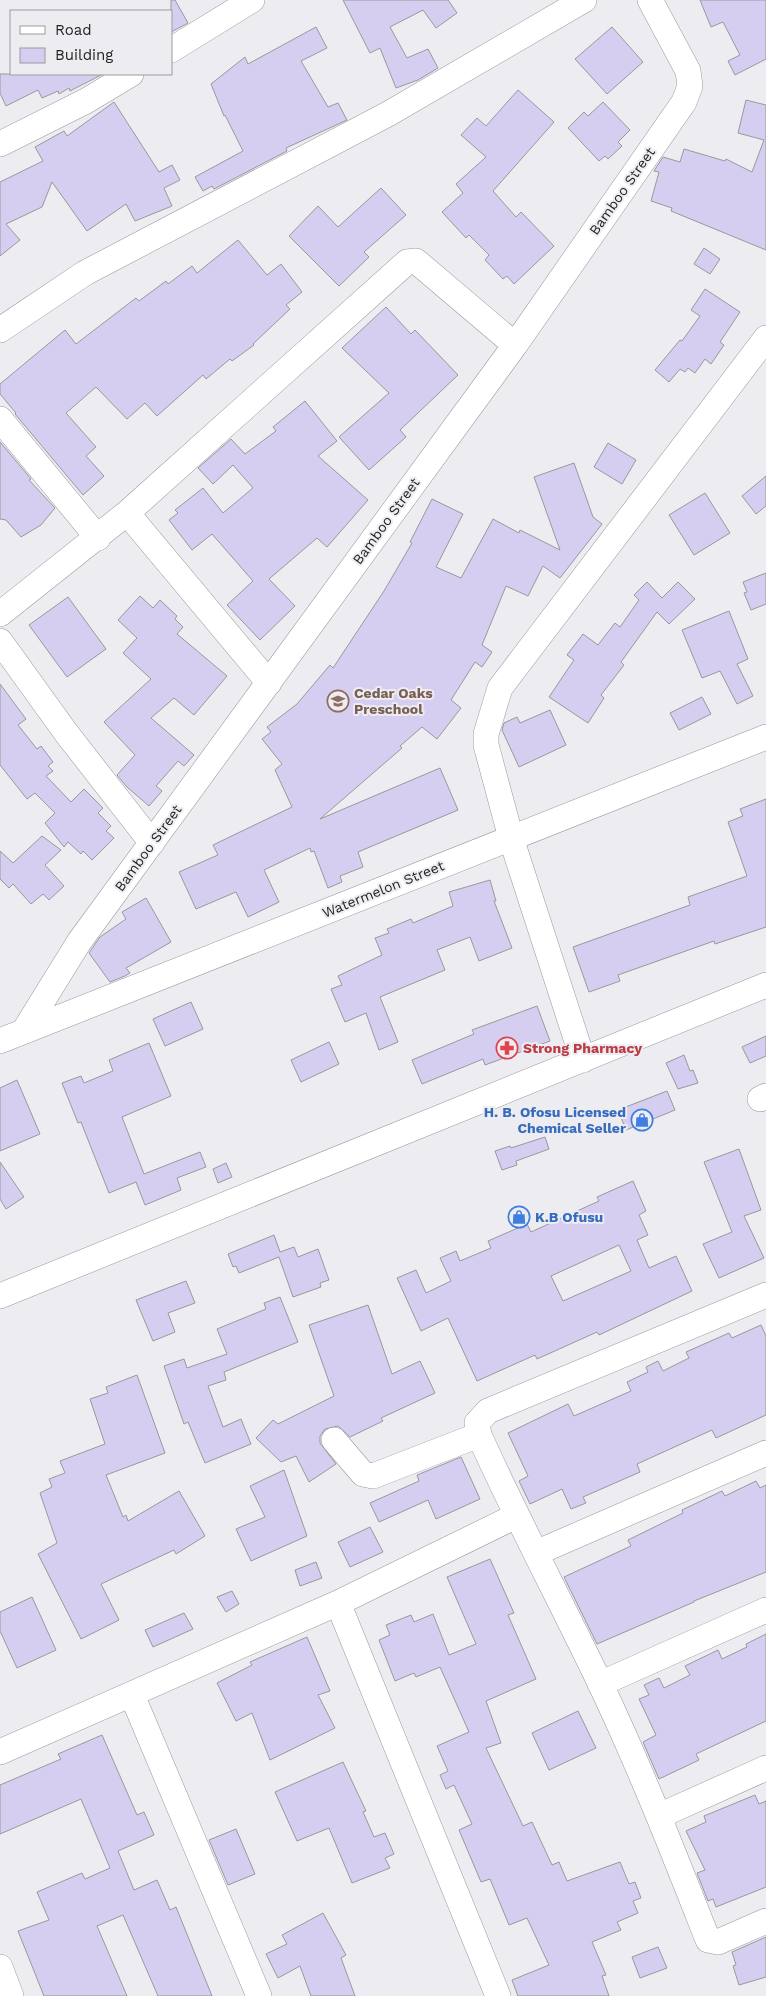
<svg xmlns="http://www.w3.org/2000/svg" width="766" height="1996" font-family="'Work Sans',sans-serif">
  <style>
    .building { fill: #d6cef1; stroke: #99989c; fill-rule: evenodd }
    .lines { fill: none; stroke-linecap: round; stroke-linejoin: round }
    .minor-casing { stroke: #99989d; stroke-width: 26 }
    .minor { stroke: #fff; stroke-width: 25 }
    .labels { text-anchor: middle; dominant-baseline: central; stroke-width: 4; stroke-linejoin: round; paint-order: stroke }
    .street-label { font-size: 14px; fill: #1f1f20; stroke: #edecf1 }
    .education-label { font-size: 14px; font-weight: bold; fill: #785e54; stroke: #edecf1; text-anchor: start }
    .health-label { font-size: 14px; font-weight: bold; fill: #be3a42; stroke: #edecf1; text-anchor: start }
    .shop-label { font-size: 14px; font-weight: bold; fill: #366cbe; stroke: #edecf1; text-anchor: end }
  </style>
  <rect width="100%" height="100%" fill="#edecf1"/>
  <path class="building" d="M171,0H175L188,23L171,32Z
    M343,0H448L457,13L436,28L423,10L390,27L407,58L428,49L438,68L418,80L396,88L380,48L370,53Z
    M700,0H766V59L735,75L728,61L740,55L723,22L711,27Z
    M316,27L327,48L301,61L328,107L338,103L347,120L286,148L287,151L214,189L212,186L203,191L195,177L243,151L225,115L224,116L211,84L245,57L248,64Z
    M612,27L643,62L607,94L575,59Z
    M0,74H103L70,91L69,88L59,94L58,91L42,98L38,90L6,106L0,93Z
    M518,90L554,122L493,191L516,217L521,212L554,246L514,284L507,276L503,279L485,260L489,255L469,235L466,238L442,212L463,193L456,184L486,157L461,135L477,118L486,126Z
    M746,100L766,105V250L671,211L672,208L651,201L659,172L654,171L663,157L680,162L684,149L725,161L726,159L752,172L764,140L738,133Z
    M114,102L159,172L172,165L180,180L164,188L172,206L135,221L126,204L87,231L52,182L42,207L6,224L20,240L0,256V182L43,161L35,147L64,131L67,136Z
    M603,102L630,130L618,142L622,146L608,159L605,156L599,161L568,128L584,112L588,116Z
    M381,188L406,215L364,252L369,257L339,286L289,236L318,206L338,227Z
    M238,240L267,275L281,264L302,292L286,305L290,309L253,344L254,345L232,361L230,359L206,379L203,375L157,416L145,403L127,419L96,387L66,413L96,447L86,456L104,476L83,495L15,414L16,413L0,394V384L65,330L76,344L136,298L139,301L166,281L168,284L192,266L197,273Z
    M704,248L720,259L710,274L694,264Z
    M705,289L740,312L720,342L724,345L711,364L705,359L695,373L688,368L685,372L680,369L669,382L655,370L680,340L682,341L700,316L691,310Z
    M386,307L411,334L415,330L458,375L400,430L406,437L369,470L339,437L389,393L342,348Z
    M305,401L337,441L318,456L368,500L327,547L317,538L269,579L295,606L260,640L227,605L253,581L212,534L192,550L169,520L178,513L175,510L203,488L223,513L253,488L233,465L213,484L198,468L231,439L245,454L276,431L273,427Z
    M0,442L31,479L29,480L55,508L41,525L21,537L6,520L0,519Z
    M608,443L636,460L622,484L594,467Z
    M574,463L593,517L602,524L560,578L543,566L528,596L506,586L482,645L492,652L482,667L475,662L451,700L461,708L437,739L422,727L400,746L402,748L320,819L440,768L458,810L358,852L363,867L340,876L342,882L328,888L314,851L311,852L310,848L264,870L279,902L248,917L236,892L196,909L179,872L218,855L213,845L292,807L275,770L282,764L262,739L271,732L267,727L297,704L330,665L333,668L384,591L412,543L410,542L432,499L463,514L436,567L461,578L493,519L519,533L520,530L560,550L534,477Z
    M766,476V506L756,514L742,496Z
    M705,493L730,533L694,555L669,515Z
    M766,573V604L751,610L744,593L747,592L743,582Z
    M647,582L662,598L678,582L695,599L669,624L657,612L621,662L624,665L601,695L604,698L588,723L549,697L574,660L567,655L583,634L598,645L615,623L620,627L639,600L634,595Z
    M140,596L153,608L160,600L177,616L175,619L183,627L177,634L227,676L194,715L174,698L151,718L194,755L184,766L178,761L156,786L162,791L149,806L127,787L117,775L135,755L104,722L151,679L123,653L137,638L118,620Z
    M68,597L106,649L67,677L29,625Z
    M729,611L748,659L737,664L753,696L737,704L720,671L702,678L682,630Z
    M0,684L26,719L18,725L37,749L41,746L53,762L48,766L53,771L46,776L71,802L84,789L103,808L98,813L111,826L106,831L114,838L92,860L83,851L81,854L68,842L64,847L45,823L55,813L35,793L27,799L0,765Z
    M702,697L711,714L679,730L670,713Z
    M550,710L566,745L519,767L502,730L504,723L517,717L520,723Z
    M766,799V927L715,944L714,941L618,975L620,981L589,992L573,947L690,905L688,897L747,876L728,822L743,816L740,809Z
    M42,836L61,850L45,865L64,886L49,900L43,894L31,904L13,884L9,888L0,879V851L13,863Z
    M490,880L496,901H494L512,948L479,961L470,937L437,950L445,970L380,997L398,1042L379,1050L366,1013L345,1022L331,989L342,985L338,976L382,955L375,938L389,933L387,929L411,919L413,923L453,906L449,892Z
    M146,898L171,942L126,968L130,973L125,976L110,982L89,953L100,937L126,919L122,912Z
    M191,1002L203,1029L165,1046L153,1019Z
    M537,1006L550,1041L485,1065L483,1059L422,1084L412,1060L474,1034L472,1030Z
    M766,1036V1056L750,1063L742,1047Z
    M329,1042L339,1064L301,1082L291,1060Z
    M149,1043L171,1096L122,1117L144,1174L200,1152L206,1167L177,1178L181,1190L145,1205L136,1182L109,1193L81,1122L78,1123L62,1083L81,1076L84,1083L113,1071L109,1060Z
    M684,1055L690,1071L693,1070L698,1083L678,1089L666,1063Z
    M17,1080L40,1134L0,1151V1088Z
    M667,1091L675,1110L626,1130L618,1110Z
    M545,1137L549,1149L516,1161L517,1165L502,1170L495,1151L510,1146L511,1148Z
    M739,1149L761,1210L744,1216L764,1258L719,1278L703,1244L732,1232L704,1162Z
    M0,1162L24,1197L6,1209L0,1199Z
    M226,1163L232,1177L218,1183L213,1169Z
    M633,1181L646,1211L639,1215L648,1235L637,1240L649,1268L676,1256L692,1291L599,1335L597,1332L537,1359L535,1355L477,1381L448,1318L421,1331L397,1278L416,1270L426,1293L451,1281L440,1258L456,1251L460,1261L491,1248L488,1241L527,1224L531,1232L599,1201L597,1197ZM619,1245L631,1271L563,1301L551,1276Z
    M274,1235L280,1252L294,1247L298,1257L318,1249L329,1280L320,1283L321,1287L293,1297L279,1257L239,1273L236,1266L233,1267L228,1254Z
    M186,1281L195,1303L168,1313L175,1332L153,1341L136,1300Z
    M280,1297L298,1342L224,1372L226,1380L208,1386L223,1427L241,1419L251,1444L205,1463L188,1422L184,1424L164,1366L184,1359L187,1368L227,1354L217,1329L266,1309L264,1303Z
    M368,1305L392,1374L420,1361L435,1393L381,1418L383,1421L350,1437L338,1426L325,1429L320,1436V1443L336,1464L309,1482L296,1456L281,1462L256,1438L273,1420L278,1424L334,1396L309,1325Z
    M761,1325L766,1336V1415L716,1438L712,1430L637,1464L640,1472L583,1497L586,1503L571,1509L562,1489L530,1504L519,1481L528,1476L508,1433L568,1404L574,1416L631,1391L627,1382L648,1372L646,1367L658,1361L663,1371L689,1358L686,1352L729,1333L732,1338Z
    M137,1375L165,1453L106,1475L123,1517L126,1515L128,1521L179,1491L205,1536L176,1554L174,1550L101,1584L119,1620L81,1639L38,1554L57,1543L40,1493L52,1487L49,1479L65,1473L60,1461L105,1444L90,1399L108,1393L106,1387Z
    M461,1457L480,1499L436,1519L428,1500L379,1522L370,1503L419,1481L417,1475Z
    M284,1470L307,1536L251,1561L236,1529L265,1517L250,1486Z
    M756,1481L760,1488L766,1485V1572L694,1601V1602L597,1644L564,1577L631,1546L628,1540L683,1513L682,1510L722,1491L725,1496Z
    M370,1527L383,1552L350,1567L338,1542Z
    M490,1559L514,1613L508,1615L536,1679L486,1701L501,1743L486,1748L523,1826L532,1822L552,1865L559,1862L567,1881L620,1862L629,1884L635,1882L641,1898L633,1901L638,1913L617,1922L621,1930L592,1942L606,1975L602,1976L609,1996H518L512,1980L549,1965L527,1918L509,1925L490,1879L481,1882L459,1830L472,1824L454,1785L446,1789L440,1775L448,1771L437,1746L469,1732L440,1667L416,1677L414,1673L395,1681L379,1640L390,1635L386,1625L411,1615L414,1622L433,1614L449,1655L476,1644L447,1577Z
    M316,1562L322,1578L300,1586L295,1570Z
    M232,1591L239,1604L226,1612L217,1597Z
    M32,1597L56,1650L17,1668L0,1631V1612Z
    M184,1613L193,1629L153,1647L145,1630Z
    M766,1634V1721L696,1754L699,1760L659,1779L643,1742L656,1735L639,1699L649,1695L644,1685L659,1678L664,1688L690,1675L685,1666L718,1650L722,1659L747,1647L746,1644Z
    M307,1637L330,1691L318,1695L335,1728L270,1760L252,1713L236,1721L217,1683L252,1665L250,1662Z
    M578,1711L596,1748L549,1770L532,1733Z
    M102,1735L137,1815L144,1812L154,1835L118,1851L134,1890L157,1880L170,1910L176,1907L212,1996H158L123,1915L97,1926L127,1996H44L18,1931L49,1920L37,1892L82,1873L85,1879L110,1868L81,1799L0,1834V1785L61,1759L58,1754Z
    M343,1762L366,1811L363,1812L374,1837L385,1833L394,1854L385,1858L390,1868L352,1883L329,1828L297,1841L275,1792Z
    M755,1795L759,1804L766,1801V1887L716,1907L713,1899L708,1901L697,1873L705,1870L686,1831L706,1822L704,1816Z
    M236,1829L255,1874L228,1885L209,1840Z
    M323,1913L346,1955L341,1958L355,1996H311L300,1966L278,1978L266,1954L287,1944L282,1935Z
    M766,1937V1977L739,1985L733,1966L736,1965L732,1952Z
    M658,1947L667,1968L640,1978L632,1957Z"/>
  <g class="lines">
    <g class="minor-casing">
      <path id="minor" d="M171,50L252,0
        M0,144L86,101L131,74
        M0,330L85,273L388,114L584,0
        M0,419L98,538
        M127,513L269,683
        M0,614L127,513L407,262L416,261L515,345
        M0,641L67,734L152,843
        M24,1031L79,942L515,345L684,102L690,86L688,71L650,0
        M0,1041L766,737
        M583,1060L511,838L486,745V734L500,688L766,338
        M760,1099L766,1096
        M766,1295L488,1411L477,1423L479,1435C517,1519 560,1600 600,1683C640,1767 674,1854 708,1940L718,1942L766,1921
        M0,1296L766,985
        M334,1440L363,1474L373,1476L479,1435
        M536,1553L766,1453
        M338,1603L498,1996
        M600,1684L766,1610
        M132,1695L259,1996
        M0,1752L338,1603L516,1516
        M659,1816L766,1768
        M0,1967L11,1996"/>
    </g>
    <use href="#minor" class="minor"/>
  </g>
  <defs>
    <g id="school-ring" transform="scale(1.125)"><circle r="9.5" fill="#edecf1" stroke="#8d6e63" stroke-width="1.5"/><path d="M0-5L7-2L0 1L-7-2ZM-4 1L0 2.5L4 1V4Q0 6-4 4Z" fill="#8d6e63"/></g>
    <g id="pharmacy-ring" transform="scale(1.125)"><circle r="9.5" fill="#edecf1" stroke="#e0444e" stroke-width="1.5"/><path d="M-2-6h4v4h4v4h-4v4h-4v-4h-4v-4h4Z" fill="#e0444e"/></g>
    <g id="shop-ring" transform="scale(1.125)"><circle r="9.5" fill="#edecf1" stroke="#3f7fe0" stroke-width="1.5"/><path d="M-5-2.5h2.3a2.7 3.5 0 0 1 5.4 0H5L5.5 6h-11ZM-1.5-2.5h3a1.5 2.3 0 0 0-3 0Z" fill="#3f7fe0"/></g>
  </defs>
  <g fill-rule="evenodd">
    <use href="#school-ring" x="338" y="701"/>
    <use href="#pharmacy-ring" x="507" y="1048"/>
    <use href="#shop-ring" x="642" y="1120"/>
    <use href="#shop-ring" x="519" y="1217"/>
  </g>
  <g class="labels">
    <g class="street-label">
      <text transform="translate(622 191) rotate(-55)">Bamboo Street</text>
      <text transform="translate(386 521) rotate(-54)">Bamboo Street</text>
      <text transform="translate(148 848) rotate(-54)">Bamboo Street</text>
      <text transform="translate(383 889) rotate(-22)">Watermelon Street</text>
    </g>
    <g class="education-label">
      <text x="354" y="693">Cedar Oaks<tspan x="354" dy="16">Preschool</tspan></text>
    </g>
    <g class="health-label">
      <text x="523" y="1048">Strong Pharmacy</text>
    </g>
    <g class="shop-label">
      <text x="626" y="1112">H. B. Ofosu Licensed<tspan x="626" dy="16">Chemical Seller</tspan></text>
      <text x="535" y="1217" text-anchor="start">K.B Ofusu</text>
    </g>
  </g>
  <rect x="10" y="10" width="162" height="65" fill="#edecf1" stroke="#9b9a9d"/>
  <rect x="20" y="26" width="25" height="8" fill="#ffffff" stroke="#9b9a9d"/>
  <text x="55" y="35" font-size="15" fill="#1f1f20">Road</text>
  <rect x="20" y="48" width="25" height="15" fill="#d6cef1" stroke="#9b9a9d"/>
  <text x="55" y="60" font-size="15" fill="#1f1f20">Building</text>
</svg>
